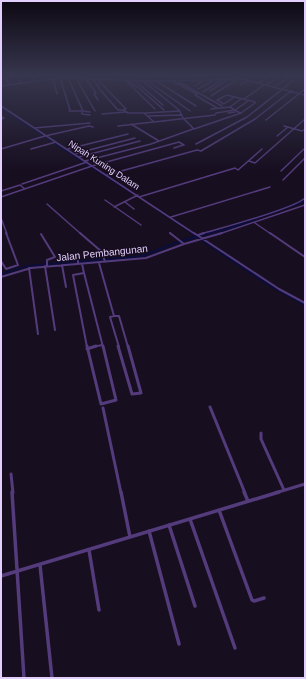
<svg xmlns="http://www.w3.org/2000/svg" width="306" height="679" font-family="Arial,sans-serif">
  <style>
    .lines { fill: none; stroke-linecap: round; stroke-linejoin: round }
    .stream { stroke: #0b0d3b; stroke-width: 1 }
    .canal-far2 { stroke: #0b0d3b; stroke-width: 1.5 }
    .canal-far1 { stroke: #0b0d3b; stroke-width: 2 }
    .canal { stroke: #0b0d3b; stroke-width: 2.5 }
    .river { fill: #0b0d3b; fill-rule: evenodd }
    .street-far3 { stroke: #533b7c; stroke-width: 1.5 }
    .street-far2 { stroke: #533b7c; stroke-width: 2 }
    .street-far1 { stroke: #533b7c; stroke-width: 3 }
    .street { stroke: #533b7c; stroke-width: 3.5 }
    .labels { text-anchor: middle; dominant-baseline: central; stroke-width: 3; stroke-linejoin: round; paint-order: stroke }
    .far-street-label { font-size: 9px; fill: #e3cffd; stroke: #170e20 }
    .street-label { font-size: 10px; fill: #e3cffd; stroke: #170e20 }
  </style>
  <rect width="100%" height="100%" fill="#170e20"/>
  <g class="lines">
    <path class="stream" d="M1,87L17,85"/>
    <path class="canal-far2" d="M1,108L59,146"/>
    <path class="canal-far1" d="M57,145L132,193
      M155,208L194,234"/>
    <path class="canal" d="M192,233L266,283L305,305"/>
    <path class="river" d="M305,200V202L231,229L182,242L143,257L27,267L1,275V273L27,265L142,255L180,240L229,227Z"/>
    <path class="street-far3" d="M1,76L2,79H7
      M9,76L7,79L9,85
      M19,76L21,83
      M33,76V81
      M144,76L143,81L179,110L183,118L194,129L241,113L255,103V102L227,95L217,100L224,104L234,97
      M176,76V81
      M194,76V81
      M201,76H208
      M229,76L305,95
      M303,76L305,77
      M53,78L57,94
      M60,78L70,110
      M68,78L83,111H69
      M76,78L95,111
      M86,79L96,93L94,94L98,100
      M93,79L101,91L118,110H123L128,113H144L154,122L215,115L216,113L235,110L240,113
      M97,79L126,109L123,110
      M125,80L155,109
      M244,80L251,76
      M128,81L139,88L164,110
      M135,81L163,105
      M149,82L190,111
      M158,82L196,106
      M174,82L197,94L195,95L217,108
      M179,82L222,106
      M251,82L261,76
      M258,83L270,76
      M241,85L247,81
      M266,85L280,76
      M1,86L59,78L158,81L241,79
      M195,86L202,81
      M274,87L290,76
      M198,89L212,81
      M210,91L227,80
      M203,92L222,80
      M211,96L236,80
      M244,99L264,85
      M1,106L195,234
      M230,107L235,110L248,101
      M211,109L230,107L241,99
      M82,111V114L90,115
      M83,111L90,112
      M145,113L180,111
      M228,113L235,112
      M102,114L125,112
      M148,116L182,115
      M1,117L4,118L1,120
      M266,120L305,89
      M131,124L159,141
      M118,126L153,122
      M284,126L302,131L305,129
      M34,128L90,123
      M277,136L288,127
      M196,144L247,117L299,76
      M174,148L183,145
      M1,149L45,136L89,126L93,127
      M31,149L56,142
      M68,149L128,134
      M74,154L135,138
      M79,157L140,141
      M85,161L151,144L193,129
      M249,161L255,163L305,119
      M281,171L305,148
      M107,175L197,150L201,151L255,119L291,91
      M305,176V178
      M283,180L305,158
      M22,184L87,162
      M1,191L20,185L25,189
      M1,197L92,166L179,142L184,145
      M139,197L235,168L238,170L262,149
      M105,200L141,225
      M125,202L134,209
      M47,204L81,234
      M114,207L138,195
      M171,217L270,187
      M1,218L7,234
      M255,223L271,234
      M170,233L171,234
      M201,234C221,228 294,209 305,198
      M219,234L305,205"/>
    <path class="street-far2" d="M80,233L102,252L105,262
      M170,233L184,244
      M194,233L279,289L305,303
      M270,233L305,257
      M41,234L55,257L47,260V266
      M198,235L204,233
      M78,258V264
      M1,261L6,269L18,265L6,233
      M99,263L114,316
      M82,264L84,273
      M62,265L66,287
      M45,266L55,330
      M29,268L38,334
      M84,273L103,347
      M84,273L73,275L87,347
      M1,277L31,268L146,258L184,244L222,233
      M114,316H119L128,347
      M114,316L110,317L119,347
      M93,347L102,345"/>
    <path class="street-far1" d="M87,346L101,404L116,400L103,346
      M118,346L132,394L141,393L128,346
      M87,349L96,346
      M210,407L245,493
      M103,408L121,493
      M261,433V439L284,490
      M11,474L13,493
      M275,493L305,484"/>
    <path class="street" d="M12,492L24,678
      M121,492L130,537
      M244,492L248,501
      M219,510L252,600L254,601L264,598
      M190,519L235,648
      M169,525L195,606
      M149,531L179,644
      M89,550L99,610
      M40,565L52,678
      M1,576L279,492"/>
  </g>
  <linearGradient id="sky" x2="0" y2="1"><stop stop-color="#0d0812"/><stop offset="0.44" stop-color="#36364e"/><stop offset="1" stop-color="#36364e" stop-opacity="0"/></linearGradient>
  <rect width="306" height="171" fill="url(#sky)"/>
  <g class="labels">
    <g class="far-street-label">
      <text transform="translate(104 165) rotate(33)">Nipah Kuning Dalam</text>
    </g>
    <g class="street-label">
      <text transform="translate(102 253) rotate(-6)">Jalan Pembangunan</text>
    </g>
  </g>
  <rect width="306" height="679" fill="none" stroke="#e3cffd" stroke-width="4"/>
</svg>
